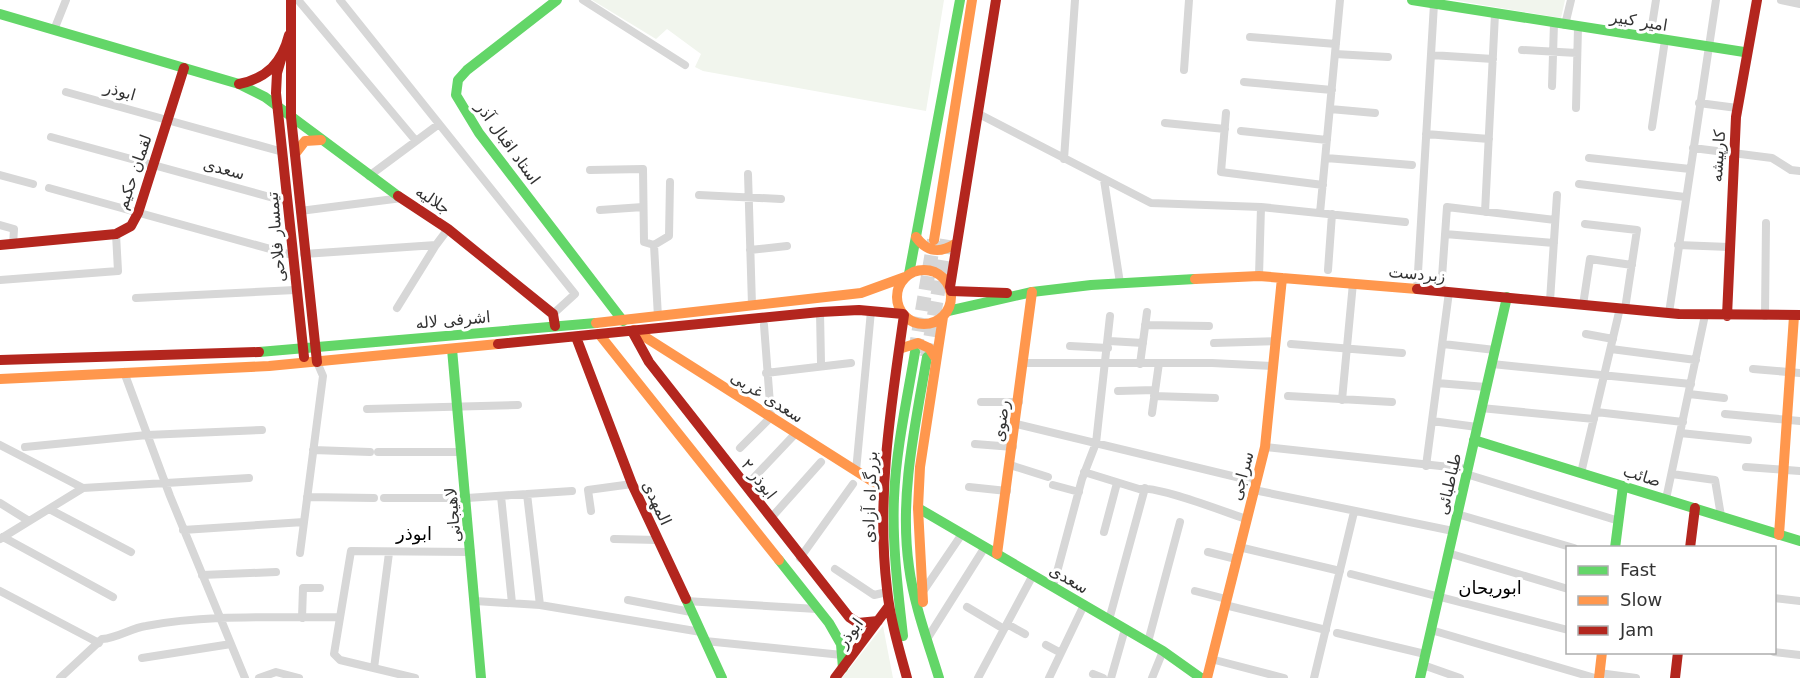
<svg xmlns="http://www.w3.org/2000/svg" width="1800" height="678" font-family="'DejaVu Sans',Vazirmatn,sans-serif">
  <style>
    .green { fill: #f1f5ed }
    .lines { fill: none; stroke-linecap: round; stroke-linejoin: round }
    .highway-tunnel { stroke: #d6d6d6; stroke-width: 14; stroke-dasharray: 14 7; stroke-linecap: butt }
    .street { stroke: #d7d7d7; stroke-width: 8 }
    .fast { stroke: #63d668; stroke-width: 10 }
    .slow { stroke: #ff974d; stroke-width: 10 }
    .jam { stroke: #b3261e; stroke-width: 10 }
    .labels { text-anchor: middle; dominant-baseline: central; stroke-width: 6; stroke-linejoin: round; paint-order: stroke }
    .street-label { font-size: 16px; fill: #333; stroke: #fff }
    .neighbourhood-label { font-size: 18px; fill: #000; stroke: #fff }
  </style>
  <rect width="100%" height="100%" fill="#fff"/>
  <path class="green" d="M592,0H944L926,111L703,71L695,67L701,54L667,29L656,39Z
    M1453,0H1565L1561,18Z
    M883,626L893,678H842Z"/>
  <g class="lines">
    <path class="highway-tunnel" d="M915,352L934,240
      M927,357L947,239"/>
    <path class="street" d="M298,0L416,141
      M340,0L575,294L553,314
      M583,0L685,65
      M1781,0L1800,4
      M1565,25L1571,0
      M54,30L66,0
      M1250,37L1336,44
      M1650,38L1656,0
      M1522,50L1577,53
      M1335,54L1388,57
      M1431,55L1493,59
      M1184,70L1189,0
      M1244,82L1332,90
      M1552,86L1554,23
      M66,92L283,152
      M1699,103L1737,108
      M1576,108L1578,27
      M1330,109L1375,113
      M977,113L1151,203L1261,207L1405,222
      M1226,113L1221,172L1323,185
      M1165,123L1225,129
      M1652,127L1665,40
      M1241,131L1327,140
      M1426,134L1489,139
      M51,137L288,202
      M1693,148L1772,158L1791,170L1800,171
      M1326,158L1412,165
      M1589,158L1690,169
      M1064,159L1075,0
      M590,170L643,169L644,242L654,245
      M748,174L752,305
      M0,175L33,184
      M369,176L439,124
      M1104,180L1120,283
      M1579,184L1685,197
      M49,188L292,255
      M699,195L781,199
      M600,210L643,207
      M300,211L402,198
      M1485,212L1495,14
      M1320,213L1340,0
      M1585,224L1637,230L1625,309
      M0,225L14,229L13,245
      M1445,234L1554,243
      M654,245L669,236L670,182
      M654,245L658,317
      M1678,245L1729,247
      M750,250L787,246
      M304,254L436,245L448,229
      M1328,270L1332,214
      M1259,276L1261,207
      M0,280L118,271L116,234
      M1417,289L1434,4
      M1441,291L1447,207L1555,220
      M136,298L295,290
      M1550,301L1557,195
      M1583,305L1590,259L1632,265
      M397,308L436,245
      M820,312L821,363
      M1669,313L1716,0
      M1765,316L1766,223
      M1145,325L1209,326
      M1586,334L1613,339
      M1109,341L1143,343
      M1214,343L1276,341
      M1291,344L1402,353
      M1443,344L1495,350
      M1070,346L1108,348
      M1611,349L1696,360
      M1024,363H1212L1274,366
      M1140,364L1147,312
      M1492,364L1691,384
      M1753,369L1800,373
      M124,372L170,496L245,678
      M766,373L851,363
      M1437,383L1486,387
      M1118,391L1155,390
      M1689,394L1724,398
      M1154,396L1215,398
      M1288,396L1392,402
      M1342,400L1353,283
      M981,402H1019
      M1481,408L1594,419
      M367,409L518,405
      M1596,412L1683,422
      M1152,413L1159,363
      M1725,414L1800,421
      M1432,421L1477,427
      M1016,424L1257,482
      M1680,433L1748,440
      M975,444L1013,447
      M0,445L83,488
      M25,447L147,435L262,430
      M1265,447L1468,469
      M740,448L771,417L764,325
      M313,450L370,452
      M378,452H462
      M1010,465L1048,477
      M1426,466L1449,292
      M1746,467L1800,471
      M856,471L871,311
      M1084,472L1139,489C1156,485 1225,512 1246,519
      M1581,473L1620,308
      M1466,474L1619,521
      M1672,474L1715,480L1721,516
      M1053,485L1079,492
      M746,486L796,433
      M969,487L1007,491
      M1254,490L1453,531
      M527,494L540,605
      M501,496L512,603
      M307,497L374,498
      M384,498H467L572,491
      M1666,499L1705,315
      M0,503L29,521
      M49,509L131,552
      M591,511L588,490L632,484
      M1457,514L1574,548
      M771,518L821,462
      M183,530L304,522
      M1104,532L1117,483
      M3,537L113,597
      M0,539L83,488L249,478
      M614,539L658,540
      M1239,547L1340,571
      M1208,552L1236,559
      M300,553L323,376L317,362
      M1448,553L1568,589
      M800,558L853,484
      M835,569L874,595L887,592
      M1351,574L1568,630
      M202,575L276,572
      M1053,587L1082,479L1096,443L1110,316
      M924,590L962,534
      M0,591L99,643
      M1195,591L1226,599
      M1774,598L1800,601
      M628,600L691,612
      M475,601L540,605L701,632
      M686,601L817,609
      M1225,605L1326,630
      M967,607L1004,629
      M302,618L303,588H320
      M1109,620L1145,488
      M1007,624L1025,634
      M1431,630L1595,678
      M1337,633L1425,654
      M927,639L985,547
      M705,641L842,655
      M1148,642L1180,522
      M1046,645L1061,653
      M1774,652L1800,655
      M142,658L231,644
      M1211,659L1284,678
      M1423,665L1460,678
      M374,668L389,553
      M1599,673L1636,678
      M1093,674L1103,678
      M60,678L102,639C118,638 131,628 146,626C209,614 277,618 340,617
      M259,678L276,672L299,678
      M415,678L340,660L334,654L351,551L471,552
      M978,678L1033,575
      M1049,678L1084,605
      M1111,678L1125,629
      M1152,678L1163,651
      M1314,678L1354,512"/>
    <path class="fast" d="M557,0L467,70L458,80L456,95L479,133L623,321
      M1412,0L1744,52
      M0,14L239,84L265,97L398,196
      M909,274L960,0
      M948,311L1032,292L1091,285L1195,279
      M452,349L481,678
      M259,352L596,323
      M927,357C915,426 899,497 909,567C914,605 928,642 939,678
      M1474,440L1800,541
      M918,508L1163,651L1201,678
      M1615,548L1623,486
      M779,560L829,623L841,644L843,668
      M686,599L722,678
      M903,636C898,590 892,544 894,498C896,449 907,400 915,352
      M1420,678L1507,297"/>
    <path class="slow" d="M295,154L305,141L321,140
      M916,237C927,252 939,254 955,244
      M934,240L972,0
      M897 297a27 27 0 1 1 54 0a27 27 0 1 1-54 0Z
      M1195,279L1259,276L1417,289
      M596,323L861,293L905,277
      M634,330L883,488
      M599,334L779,560
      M902,348L918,343L929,348L935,357
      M0,379L269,366L498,344
      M1779,535L1794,316
      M997,554L1032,292
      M923,602L918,508L920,467L943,317
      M1207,678L1265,447L1282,278
      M1599,678L1602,652"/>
    <path class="jam" d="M291,0V117L317,362
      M282,56L277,73L276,93L304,357
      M239,84C267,78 282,63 289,35
      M398,196L448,229L553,314L555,326
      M0,245L116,234L131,226L138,213L184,68
      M950,287L996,0
      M1417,289L1679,314L1800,315
      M951,291L1007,293
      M904,315C891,405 876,498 887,589C890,619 899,649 907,678
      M1727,316L1736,117L1757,0
      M632,331L649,362L849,617L858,623L878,621
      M576,337L632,484L686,599
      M498,344L820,312L859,310L903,314
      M0,360L259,352
      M1690,548L1695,508
      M835,678L889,606
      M1675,678L1678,652"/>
  </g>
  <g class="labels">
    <g class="street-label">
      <text transform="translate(1639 21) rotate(9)">امیر کبیر</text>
      <text transform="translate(120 91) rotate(16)">ابوذر</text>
      <text transform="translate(508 143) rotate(54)">استاد اقبال آذر</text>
      <text transform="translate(1718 156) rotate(-86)">کارپیشه</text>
      <text transform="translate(224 169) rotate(15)">سعدی</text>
      <text transform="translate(134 172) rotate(-71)">لقمان حکیم</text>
      <text transform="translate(433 200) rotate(34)">جلالیه</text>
      <text transform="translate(276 237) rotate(-95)">تیمسار فلاحی</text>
      <text transform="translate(1417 274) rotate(5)">زبردست</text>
      <text transform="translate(453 320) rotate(-5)">اشرفی لاله</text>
      <text transform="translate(767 397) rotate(32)">سعدی غربی</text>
      <text transform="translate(1001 421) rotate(-82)">رضوی</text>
      <text transform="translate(1242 476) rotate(-75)">سراجی</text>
      <text transform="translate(1642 476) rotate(17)">صائب</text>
      <text transform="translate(759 479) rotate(52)">ابوذر ۲</text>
      <text transform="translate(1449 484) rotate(-77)">طباطبائی</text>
      <text transform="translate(870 497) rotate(-88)">بزرگراه آزادی</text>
      <text transform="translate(657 503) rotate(65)">المهدی</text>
      <text transform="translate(453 515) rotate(-95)">لاهیجانی</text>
      <text transform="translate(1069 579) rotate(30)">سعدی</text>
      <text transform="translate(850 633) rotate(-54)">ابوذر</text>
    </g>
    <g class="neighbourhood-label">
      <text x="414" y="533">ابوذر</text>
      <text x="1490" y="587">ابوریحان</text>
    </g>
  </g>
  <rect x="1566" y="546" width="210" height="108" fill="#ffffff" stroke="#adadad" stroke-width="1.5"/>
  <rect x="1578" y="566" width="30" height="9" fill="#63d668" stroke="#adadad" stroke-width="1.5"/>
  <text x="1620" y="576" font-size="18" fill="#333333">Fast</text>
  <rect x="1578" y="596" width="30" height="9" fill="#ff974d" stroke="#adadad" stroke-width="1.5"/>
  <text x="1620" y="606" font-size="18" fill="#333333">Slow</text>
  <rect x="1578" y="626" width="30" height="9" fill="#b3261e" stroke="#adadad" stroke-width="1.5"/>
  <text x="1620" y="636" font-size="18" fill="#333333">Jam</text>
</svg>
